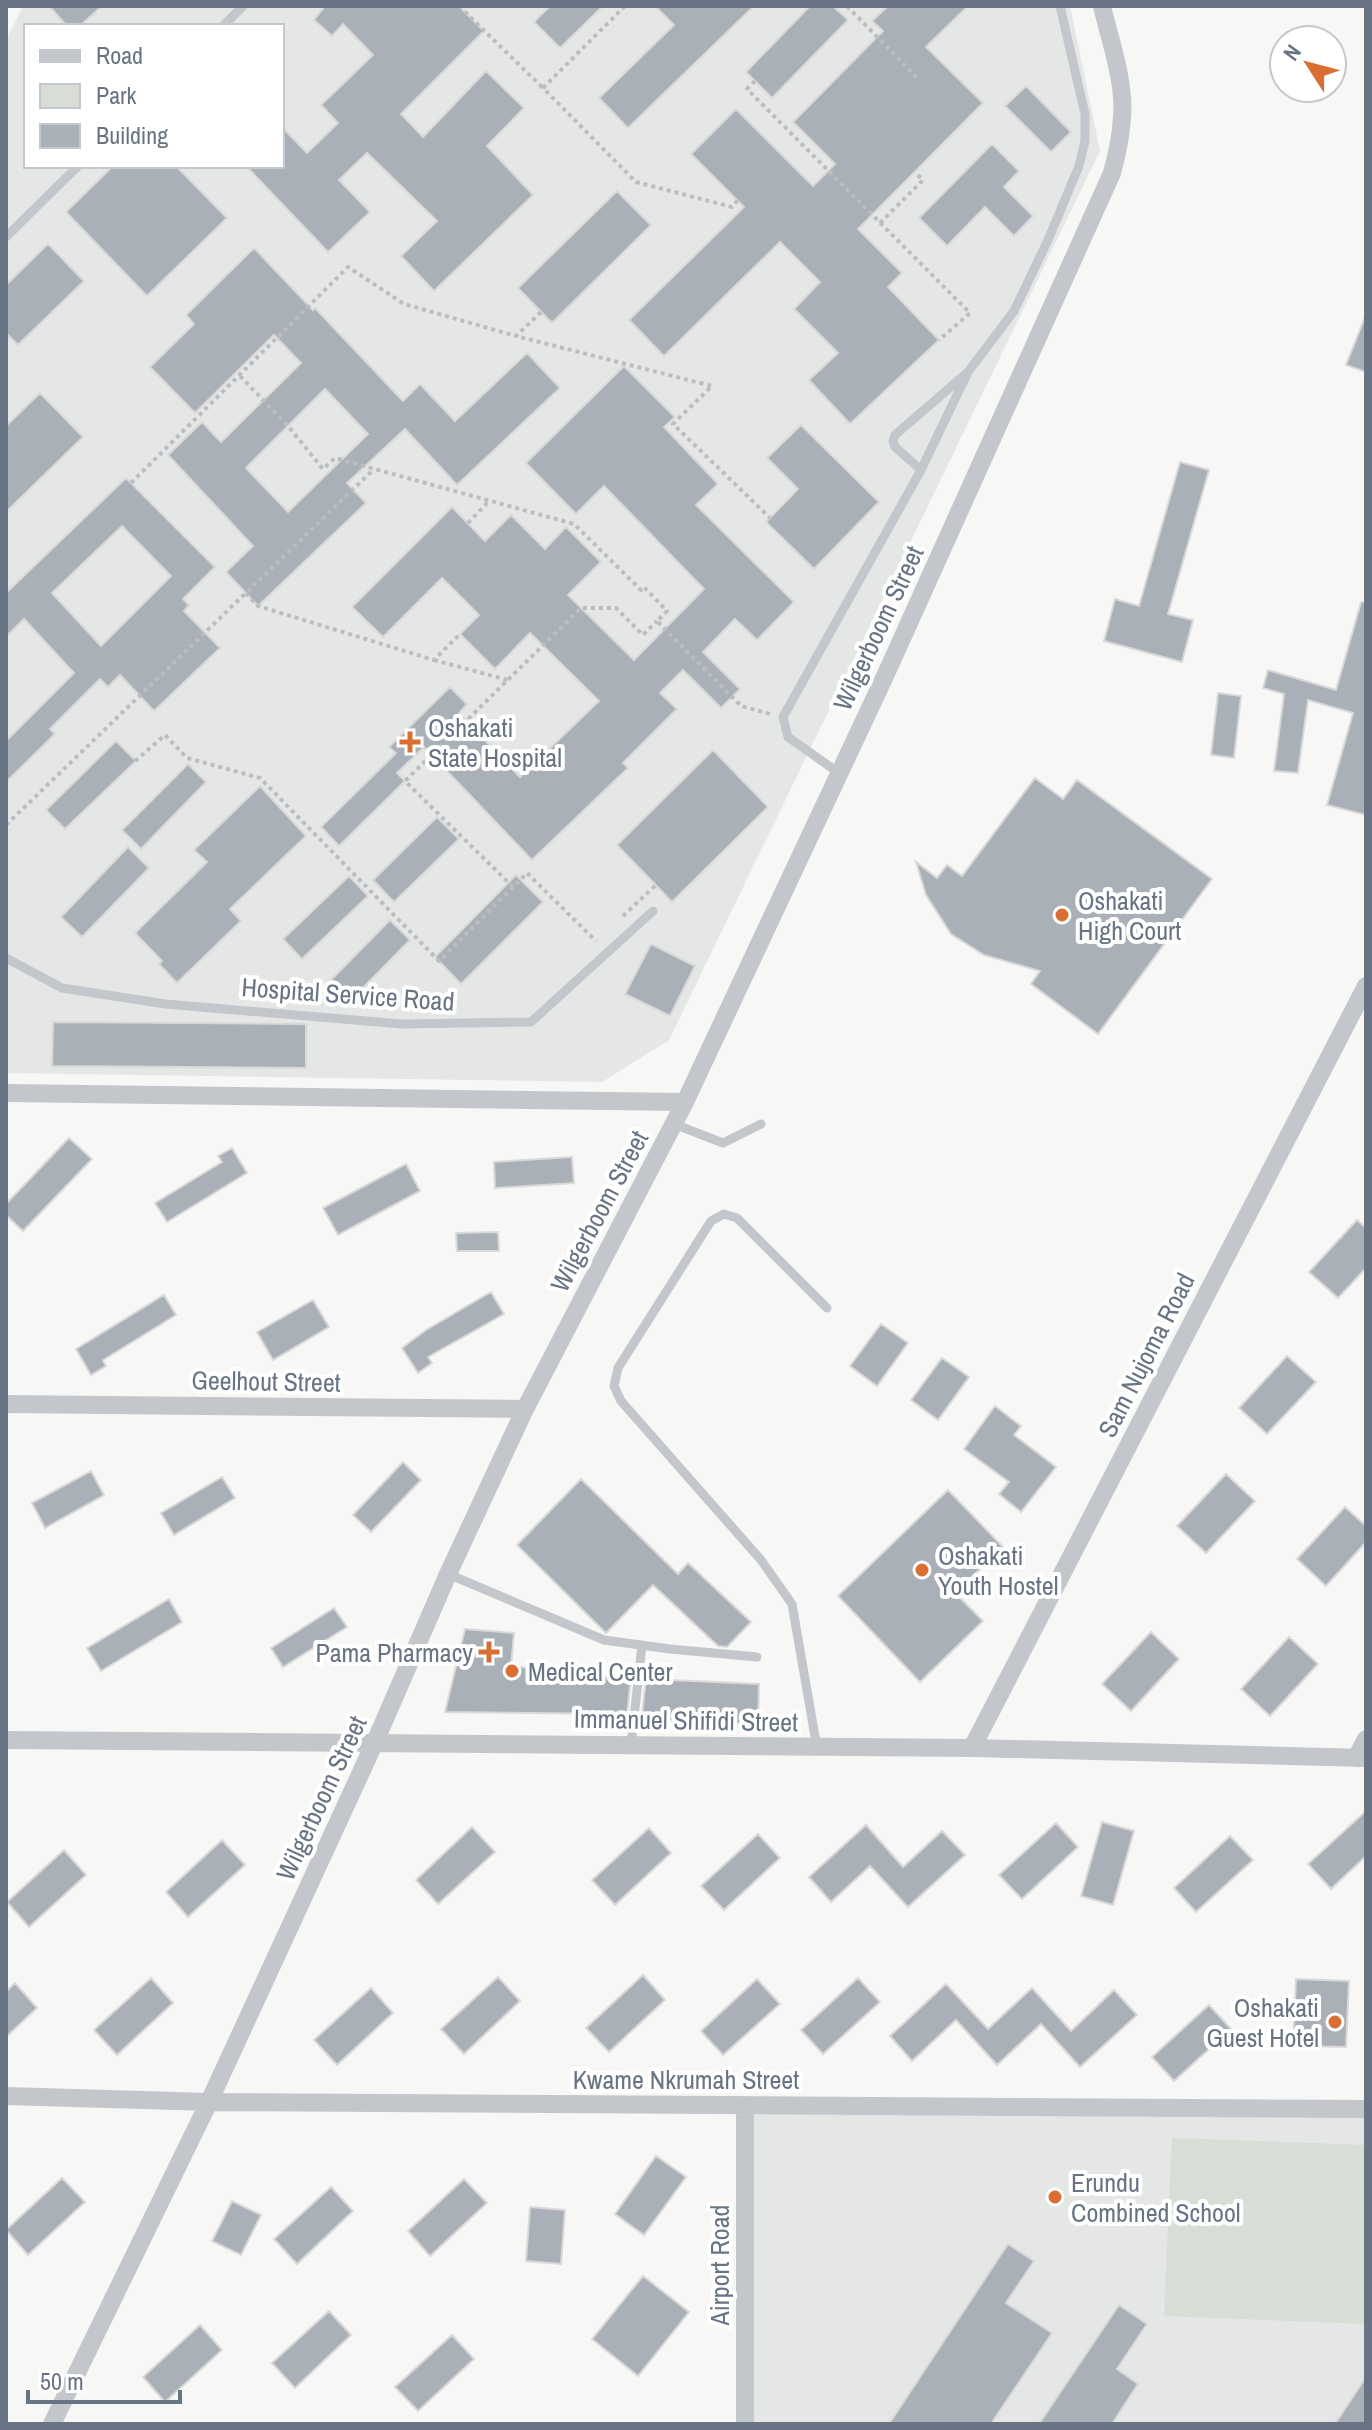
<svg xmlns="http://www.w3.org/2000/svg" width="1372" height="2430" font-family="'Archivo Narrow',sans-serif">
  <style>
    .built { fill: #e5e6e6; fill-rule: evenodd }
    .green { fill: #d8ded6 }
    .building { fill: #aab0b7; stroke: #d9d9d7; stroke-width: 2; fill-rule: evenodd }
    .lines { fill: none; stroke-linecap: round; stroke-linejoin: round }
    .path { stroke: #bbbdc0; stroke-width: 4; stroke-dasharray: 4 4; stroke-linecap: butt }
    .lane { stroke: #c3c6ca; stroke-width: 9 }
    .street { stroke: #c3c6ca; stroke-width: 18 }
    .poi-dot { fill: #d96f33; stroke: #fff; stroke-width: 3 }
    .labels { text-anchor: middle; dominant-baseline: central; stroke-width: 8; stroke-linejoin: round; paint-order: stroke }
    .street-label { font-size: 26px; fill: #687484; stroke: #fff }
    .poi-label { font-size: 26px; fill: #687484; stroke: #fff; text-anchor: start }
  </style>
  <rect width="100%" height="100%" fill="#f7f7f5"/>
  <path class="built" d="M23,6H1070L1100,151L669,1040L602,1082L6,1073V41ZM26,26H282V166H26Z
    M745,2106L1366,2110V2424H745Z"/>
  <path class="green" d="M1172,2138L1366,2145V2324L1164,2316Z"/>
  <path class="building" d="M49,6H102L80,26H67Z
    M325,6H459L484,31L401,114L423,137L486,71L524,108L487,146L533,195L434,291L401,256L437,221L367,153L339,180L370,212L328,252L246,166H282V127L307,153L338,123L321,105L373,55L343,24L332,36L314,20Z
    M550,6H603L560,48L534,22Z
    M655,6H754L628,128L599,98L674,25Z
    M810,6H833L848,20L772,98L746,72Z
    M888,6H968L926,47L983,103L858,229L902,273L888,287L939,340L850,424L809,380L838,353L794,309L820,282L780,242L664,356L629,320L744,207L691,154L736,109L813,186L835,164L793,122L883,31L872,21Z
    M1026,86L1071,132L1051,152L1005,106Z
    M992,144L1019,171L1004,187L1033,216L1014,236L985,207L947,246L919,218Z
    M113,166H176L227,218L147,296L66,212Z
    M617,191L651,225L552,323L518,288Z
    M48,244L84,281L18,345L6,333V285Z
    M254,248L313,310L315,308L403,401L420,384L455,421L527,353L560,388L457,485L405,429L347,483L366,503L258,606L226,572L253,546L168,455L202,422L221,442L301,363L274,335L195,413L150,367L194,324L186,315ZM325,389L368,434L288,512L246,468Z
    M1365,317H1366V372L1346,365Z
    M624,366L675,417L664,427L718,484L696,505L794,602L757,640L735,619L703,652L740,689L721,708L683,670L660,693L677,709L623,763L628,768L532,860L424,747L397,773L405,781L339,846L321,827L396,753L389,747L450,687L467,704L459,713L520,777L599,701L530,633L495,669L460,634L479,615L442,578L383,637L352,607L452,507L485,541L511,515L545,549L566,527L601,562L568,595L634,660L704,589L604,486L576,514L526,463Z
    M40,393L83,437L6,512V426Z
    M801,425L879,502L814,569L766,522L798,489L767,458Z
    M1180,462L1209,470L1168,614L1193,620L1182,662L1104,641L1115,599L1139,606Z
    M126,478L215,567L183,599L189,605L184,611L220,648L154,711L120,675L108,687L100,679L50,729L55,734L6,782V741L74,673L24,619L6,637V593ZM122,526L171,576L101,646L52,593Z
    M1361,602H1366V815L1327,805L1353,713L1308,700L1298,773L1274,771L1284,694L1263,688L1268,670L1336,690Z
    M1218,693L1241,696L1234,758L1211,755Z
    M116,741L136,761L65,829L46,810Z
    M713,750L768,807L672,902L617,845Z
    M188,764L206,782L141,849L122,830Z
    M1035,778L1063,799L1077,780L1212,879L1098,1034L1031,984L1040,971L984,955L951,934L926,895L916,862L937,878L947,865L962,876Z
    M260,786L306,836L230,909L241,921L177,983L159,964L162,961L135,933L207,862L194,850Z
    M437,817L459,839L394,902L373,880Z
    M128,847L149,868L82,937L61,917Z
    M516,875L543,902L461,984L435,957Z
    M349,876L368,896L302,959L283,939Z
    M390,920L410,940L347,1004L327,984Z
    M651,944L695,966L670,1016L625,994Z
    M53,1022L306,1024V1068L52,1066Z
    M69,1138L92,1159L23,1231L6,1215V1204Z
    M232,1148L247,1173L167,1222L155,1203L222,1162L218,1156Z
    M572,1157L574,1183L495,1188L494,1162Z
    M406,1164L420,1191L338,1235L323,1208Z
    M1357,1220L1366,1228V1268L1338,1298L1309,1272Z
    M498,1232L499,1251H457L456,1233Z
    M491,1292L504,1314L428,1357L432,1363L418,1373L402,1348L426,1330Z
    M164,1295L176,1315L103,1360L106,1366L91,1375L76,1349Z
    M313,1300L329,1327L273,1360L257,1332Z
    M881,1324L908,1343L877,1386L850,1366Z
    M1287,1356L1316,1382L1267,1434L1239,1408Z
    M942,1358L969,1377L938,1420L911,1400Z
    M995,1406L1021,1426L1014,1435L1056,1467L1021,1512L999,1494L1009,1482L964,1449Z
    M403,1462L421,1480L371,1532L353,1515Z
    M91,1471L104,1495L45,1528L32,1503Z
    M1226,1474L1255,1501L1206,1553L1177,1526Z
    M222,1477L235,1498L174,1535L161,1513Z
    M581,1479L678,1574L688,1563L751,1622L727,1647L718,1646L653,1585L606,1633L517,1545Z
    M948,1490L1003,1547L955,1593L983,1621L920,1682L838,1596Z
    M1345,1507L1366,1526V1542L1326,1586L1297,1559Z
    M169,1599L182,1622L101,1671L87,1648Z
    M334,1608L347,1627L283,1667L271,1648Z
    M465,1629L514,1633L511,1666L631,1678L627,1714L445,1712Z
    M1151,1632L1179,1659L1131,1711L1102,1684Z
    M1289,1637L1318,1664L1270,1716L1241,1689Z
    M646,1679L759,1684L758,1725L654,1720V1714H642Z
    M1366,1811V1856L1331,1889L1308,1864Z
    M1102,1822L1134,1831L1113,1905L1081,1896Z
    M1056,1823L1078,1847L1022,1899L999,1875Z
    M866,1825L903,1867L942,1831L965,1855L908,1907L870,1866L831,1902L809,1877Z
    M472,1827L495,1852L438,1904L416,1880Z
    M649,1828L671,1853L615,1905L592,1880Z
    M758,1834L780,1858L724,1910L701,1886Z
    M1230,1836L1253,1860L1196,1912L1174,1888Z
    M222,1840L245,1865L188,1917L166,1892Z
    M64,1850L86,1875L29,1927L7,1902Z
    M643,1975L665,2000L609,2052L586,2028Z
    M498,1977L520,2001L464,2054L441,2029Z
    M151,1978L173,2003L117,2055L94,2030Z
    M858,1978L880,2002L823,2054L801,2030Z
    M757,1979L780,2004L723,2055L701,2031Z
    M1296,1979L1349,1981L1346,2047L1293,2046Z
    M15,1983L37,2008L6,2037V1992Z
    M946,1984L988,2029L1032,1988L1071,2031L1114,1990L1137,2015L1080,2067L1041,2024L997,2065L956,2020L912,2061L890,2036Z
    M371,1988L393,2013L337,2065L314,2040Z
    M1209,2005L1231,2029L1174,2081L1152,2057Z
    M656,2156L686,2177L644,2235L615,2214Z
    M62,2178L85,2202L28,2255L6,2230Z
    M464,2179L487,2203L430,2256L408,2231Z
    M331,2187L353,2211L297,2264L274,2239Z
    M232,2201L261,2215L241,2255L212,2241Z
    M530,2207L565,2210L561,2264L526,2261Z
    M1008,2244L1034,2261L1006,2303L1052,2333L991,2424H889Z
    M643,2276L689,2312L638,2376L592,2339Z
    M1119,2305L1147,2324L1117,2369L1138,2384L1112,2424H1039Z
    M329,2311L351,2335L295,2388L272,2363Z
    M200,2325L222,2350L165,2402L143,2377Z
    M452,2335L474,2359L418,2411L395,2387Z
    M1366,2377V2424H1335Z"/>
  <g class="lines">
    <path class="path" d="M459,6L543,88
      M625,6L543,88L636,182L732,207L738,200
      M847,6L919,80
      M755,81L747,89L970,313L939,340
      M880,223L923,180L915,172
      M541,312L516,336L712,386L673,424L770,518
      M240,376L288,426L323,469L335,458L574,524L641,590L644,587L667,611L657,621L741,706L770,714
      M131,483L348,267L404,304L516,336
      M468,523L489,501
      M246,593L258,606L434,660L460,634
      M434,660L508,680
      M135,761L165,735L187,758L260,778L439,961L527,873L596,941
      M6,825L374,469
      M513,887L405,781L581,608H616L643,635L657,621
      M623,916L656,885"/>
    <path class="lane" d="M223,26L243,6
      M6,237L78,166
      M968,372L895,435L893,441L895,447L921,470L968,372L1014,311L1048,240L1079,166L1085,141V114L1060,6
      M839,773L788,737L783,717L921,470
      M6,958L62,988L165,1004L402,1024L531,1022L653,911
      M674,1124L723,1143L761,1124
      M448,1574L604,1640L670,1649L757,1657
      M631,1745L642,1645
      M817,1748L792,1604L761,1560L621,1401L614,1386L618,1368L711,1221L724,1214L737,1218L827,1308"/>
    <path class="street" d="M6,1093L685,1102
      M6,1404L525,1409
      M6,1740L972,1748L1366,1758
      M972,1748L1366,986
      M1356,1758L1366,1739
      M6,2096L209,2102L1366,2109
      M52,2424L209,2102L375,1742L448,1574L525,1409L685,1102L886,674L1112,173C1117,155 1121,136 1122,117C1125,81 1110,41 1102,6
      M745,2424V2106"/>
  </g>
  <g class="poi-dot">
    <path d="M406 730h8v8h8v8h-8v8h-8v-8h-8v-8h8z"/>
    <circle cx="1062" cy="915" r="8"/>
    <circle cx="922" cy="1570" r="8"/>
    <path d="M485 1640h8v8h8v8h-8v8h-8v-8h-8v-8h8z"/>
    <circle cx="512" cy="1671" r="8"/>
    <circle cx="1335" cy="2022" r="8"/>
    <circle cx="1055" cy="2197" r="8"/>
  </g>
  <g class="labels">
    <g class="street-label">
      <text transform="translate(878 628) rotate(-65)">Wilgerboom Street</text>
      <text transform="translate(348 994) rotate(4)">Hospital Service Road</text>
      <text transform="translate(599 1211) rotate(-62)">Wilgerboom Street</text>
      <text transform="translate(1146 1355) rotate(-63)">Sam Nujoma Road</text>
      <text transform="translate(266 1381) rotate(1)">Geelhout Street</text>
      <text transform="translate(686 1720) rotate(1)">Immanuel Shifidi Street</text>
      <text transform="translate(321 1798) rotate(-65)">Wilgerboom Street</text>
      <text x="686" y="2079">Kwame Nkrumah Street</text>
      <text transform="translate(719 2265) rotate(-90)">Airport Road</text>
    </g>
    <g class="poi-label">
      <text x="428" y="727">Oshakati<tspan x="428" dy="30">State Hospital</tspan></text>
      <text x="1078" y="900">Oshakati<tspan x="1078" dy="30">High Court</tspan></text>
      <text x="938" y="1555">Oshakati<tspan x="938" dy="30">Youth Hostel</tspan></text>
      <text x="473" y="1652" text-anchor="end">Pama Pharmacy</text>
      <text x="528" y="1671">Medical Center</text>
      <text x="1319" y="2007" text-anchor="end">Oshakati<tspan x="1319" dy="30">Guest Hotel</tspan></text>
      <text x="1071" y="2182">Erundu<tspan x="1071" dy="30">Combined School</tspan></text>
    </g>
  </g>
  <rect width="1372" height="2430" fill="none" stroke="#687484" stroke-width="16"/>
  <rect x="24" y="24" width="260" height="144" fill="#ffffff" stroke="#c3c7ce" stroke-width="2"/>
  <rect x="40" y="50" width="40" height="12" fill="#c3c6ca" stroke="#c3c7ce" stroke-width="2"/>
  <text x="96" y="64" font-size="24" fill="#687484">Road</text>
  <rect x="40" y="84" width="40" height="24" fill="#d8ded6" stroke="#c3c7ce" stroke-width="2"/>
  <text x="96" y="104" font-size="24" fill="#687484">Park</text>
  <rect x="40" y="124" width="40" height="24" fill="#aab0b7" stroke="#c3c7ce" stroke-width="2"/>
  <text x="96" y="144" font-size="24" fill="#687484">Building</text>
  <g transform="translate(1308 64) rotate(306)"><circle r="38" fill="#ffffff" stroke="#c3c7ce" stroke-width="2"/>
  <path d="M0-6L14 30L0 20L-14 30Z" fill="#d96f33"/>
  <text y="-12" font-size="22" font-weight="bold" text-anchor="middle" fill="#687484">N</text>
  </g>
  <path d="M28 2390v12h152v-12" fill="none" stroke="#687484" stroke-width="4"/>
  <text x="40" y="2390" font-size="24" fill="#687484" stroke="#ffffff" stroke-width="6" paint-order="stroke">50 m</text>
</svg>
